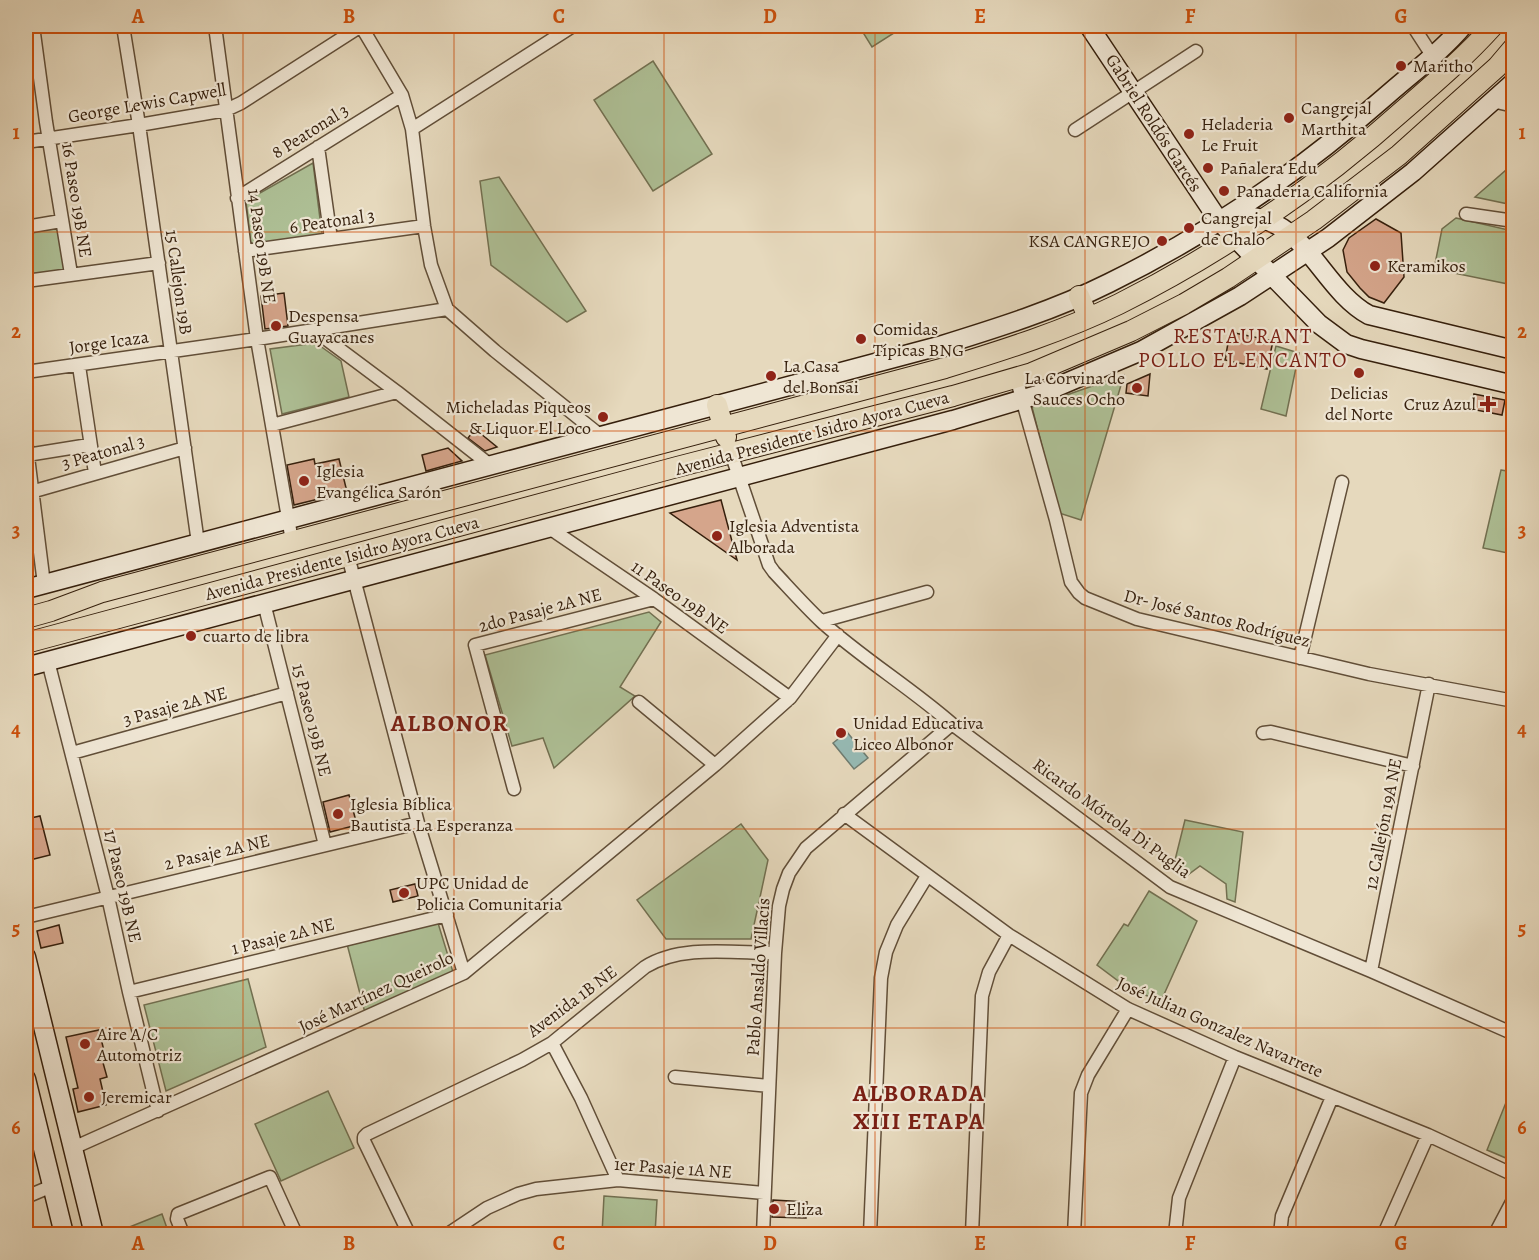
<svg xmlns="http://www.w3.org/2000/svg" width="1539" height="1260" font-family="Alegreya,serif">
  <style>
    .green { fill: #aec096; stroke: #727051; stroke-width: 1.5 }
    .water { fill: #96bab4; stroke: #6f7c71; stroke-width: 1.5 }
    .building { fill: #d5a58b; stroke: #351f0c; stroke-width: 1.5 }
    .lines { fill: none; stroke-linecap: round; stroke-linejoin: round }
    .street-casing { stroke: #614e38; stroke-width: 15 }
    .secondary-casing { stroke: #351f0c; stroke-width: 21 }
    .primary-casing { stroke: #351f0c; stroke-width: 22 }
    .street { stroke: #efe6d4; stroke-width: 12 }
    .secondary { stroke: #efe6d4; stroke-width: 18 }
    .primary { stroke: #e6d9bd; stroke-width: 20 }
    .grid { fill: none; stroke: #cd500c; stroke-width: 1.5; stroke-opacity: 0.55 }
    .poi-dot { fill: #8f2418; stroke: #efe6d4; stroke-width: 2 }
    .labels { text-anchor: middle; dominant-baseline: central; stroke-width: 4.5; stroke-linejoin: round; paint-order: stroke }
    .poi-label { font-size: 18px; fill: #351f0c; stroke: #efe6d4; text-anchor: start }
    .street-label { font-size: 18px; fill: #351f0c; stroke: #efe6d4 }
    .quarter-label { font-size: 21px; letter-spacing: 1.5px; fill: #7a1f14; stroke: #efe6d4 }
    .district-label { font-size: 24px; font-weight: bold; letter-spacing: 1.5px; fill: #7a1f14; stroke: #efe6d4 }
    .neatline { fill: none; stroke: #cd500c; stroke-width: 2 }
    .grid-label { font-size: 20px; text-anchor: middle; font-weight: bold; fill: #cd500c }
  </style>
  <rect width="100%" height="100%" fill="#e6d9bd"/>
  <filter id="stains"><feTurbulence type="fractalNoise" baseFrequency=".00333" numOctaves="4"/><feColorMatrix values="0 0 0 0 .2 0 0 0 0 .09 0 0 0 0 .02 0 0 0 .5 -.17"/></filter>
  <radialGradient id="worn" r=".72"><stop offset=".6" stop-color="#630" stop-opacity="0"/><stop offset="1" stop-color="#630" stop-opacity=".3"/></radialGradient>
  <path class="green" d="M859,26H905L872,47Z
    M653,61L712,154L653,191L594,100Z
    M313,163L322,235L251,247L246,201Z
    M1513,164V205L1475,197Z
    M499,177L586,311L567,322L491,265L480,181Z
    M1456,218L1513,231V285L1434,269L1442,229Z
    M61,221L71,274L26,281V227Z
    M316,343L341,361L349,397L282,414L270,349Z
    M1276,346L1299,353L1286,416L1261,409Z
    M1124,375L1081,520L1059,513L1032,407Z
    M1501,470L1513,472V554L1483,548Z
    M649,612L661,622L620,687L635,696L554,768L543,738L512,746L485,655Z
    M1185,820L1243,832L1235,902L1227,899L1226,884L1200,866L1185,877L1173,868Z
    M741,824L768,860L751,939H666L637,900Z
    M1149,891L1197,921L1161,1001L1129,989L1097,965L1124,924L1128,926Z
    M438,923L453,972L365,1013L347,944Z
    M248,979L266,1047L166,1091L144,1005Z
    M1513,1085V1161L1487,1150Z
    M328,1091L354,1148L281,1181L255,1124Z
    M604,1196L657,1200L655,1234H602Z
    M162,1214L169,1234H112Z"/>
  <path class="water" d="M847,732L868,758L854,769L833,743Z"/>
  <path class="building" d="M1376,219L1401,233L1404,277L1384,303L1369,297L1360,288L1347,272L1343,250L1349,238Z
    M284,293L288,326L265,329L261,296Z
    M1230,332L1273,341L1267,369L1225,360Z
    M1150,374L1148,396L1126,393L1127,384Z
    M1474,394L1505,400L1502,415L1471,409Z
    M475,429L497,447L485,451L468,438Z
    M448,448L462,461L426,471L422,455Z
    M314,459L315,464L339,459L347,492L294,505L287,465Z
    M721,500L737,560L670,513Z
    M349,795L357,825L330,832L323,802Z
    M40,816L50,855L26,861V819Z
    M415,884L418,896L393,902L390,890Z
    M59,925L63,943L41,948L37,931Z
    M99,1030L104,1051L100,1052L107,1077L100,1079L106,1105L78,1112L73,1089L78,1088L66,1037Z
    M773,1200L807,1202L806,1218L772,1217Z"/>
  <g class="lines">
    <g class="street-casing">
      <path id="street" d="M33,26L46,122L71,274
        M123,26L139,125L198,543
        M215,26L257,339L292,541
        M361,26L402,95L412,129L424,226L431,265L447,309L495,351L601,436
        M1413,26L1435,60
        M1492,101L1514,106
        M412,129L573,26
        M1075,130L1196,51
        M26,142L139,125L226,110L241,103L361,26
        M318,147L331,239
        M237,198L402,95
        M1466,214L1514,221
        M26,227L61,221
        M245,251L424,226
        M26,281L159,263
        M314,330L397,392L490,465
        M79,366L95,473
        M26,372L257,339L447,309
        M1016,377L1056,520L1071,582L1079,593L1085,598L1137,619L1369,674L1514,701
        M272,425L397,392
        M26,441L44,584
        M731,453L769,565L774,572C790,589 805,606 822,622C863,659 911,688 952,724L1170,887L1371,971L1514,1034
        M27,455L89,445
        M31,492L185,448
        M548,527L654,599L790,698
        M348,556L418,823L464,973
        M264,603L325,845
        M822,621L927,592
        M1300,658L1342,482
        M50,669L108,897L129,992L158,1111
        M639,702L715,765
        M1263,733L1271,732L1413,766
        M72,753L287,693
        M514,789L475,645L654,599
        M844,814L1009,935L1128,1009L1235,1057L1428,1135L1514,1175
        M26,917L418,823
        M1371,971L1429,684
        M129,992L447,915
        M552,1043L581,1098L618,1180
        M675,1077L769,1086
        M73,1148L464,973L715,765L790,698L838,635
        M26,1197L52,1186
        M183,1234L177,1219L178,1214L270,1177L296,1234
        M409,1234L364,1141V1137L367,1134L522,1060L552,1043L645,967C681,944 734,953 775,953
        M448,1234L487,1208L518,1194L536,1189L618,1180L764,1193
        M763,1234L775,953L779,906L783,889L789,873L806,848L952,724
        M870,1234L881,978L886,952L897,925L927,876
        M972,1234L982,996L989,972L1009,935
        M1074,1234L1081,1093L1088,1075L1128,1009
        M1175,1234L1179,1198L1235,1057
        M1280,1234L1282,1216L1332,1097
        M1384,1234L1428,1135
        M1495,1234L1514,1198"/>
    </g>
    <g class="secondary-casing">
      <path id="secondary" d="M1089,26L1219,221L1319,324L1346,344L1361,349L1514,385
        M1223,219C1302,201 1316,286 1369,315L1514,350
        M26,589L939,346C997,328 1055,310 1109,283C1209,234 1303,169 1386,96C1412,73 1441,52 1463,26
        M26,667L953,420L1040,394L1141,351L1240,296L1328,238L1413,172L1514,82
        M26,957L94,1234
        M26,1079L64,1234"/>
    </g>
    <g class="primary-casing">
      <path id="primary" d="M1079,296L1088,317
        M717,405L726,437
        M26,618L51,611L102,592L945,368C1004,350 1064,331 1119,304C1223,252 1321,184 1407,107C1437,81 1467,55 1493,26
        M26,643L677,467L953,396L1032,373L1131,331L1184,304L1228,278L1314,220L1399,155L1497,67L1514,47"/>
    </g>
    <use href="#street" class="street"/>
    <use href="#secondary" class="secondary"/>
    <use href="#primary" class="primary"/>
  </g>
  <path class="grid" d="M243,26V1234M454,26V1234M664,26V1234M875,26V1234M1085,26V1234M1296,26V1234M26,232H1514M26,431H1514M26,630H1514M26,829H1514M26,1028H1514"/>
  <g class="poi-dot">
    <circle cx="1401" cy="66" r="6"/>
    <circle cx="1289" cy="118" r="6"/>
    <circle cx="1189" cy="134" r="6"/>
    <circle cx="1208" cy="168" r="6"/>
    <circle cx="1224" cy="191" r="6"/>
    <circle cx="1189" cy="228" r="6"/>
    <circle cx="1162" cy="241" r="6"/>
    <circle cx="1375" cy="266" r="6"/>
    <circle cx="276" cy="326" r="6"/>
    <circle cx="861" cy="339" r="6"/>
    <circle cx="1359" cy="373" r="6"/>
    <circle cx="771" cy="376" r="6"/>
    <circle cx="1137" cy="388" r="6"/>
    <path d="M1485 395h6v6h6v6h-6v6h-6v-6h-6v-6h6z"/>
    <circle cx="603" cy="417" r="6"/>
    <circle cx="304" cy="481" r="6"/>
    <circle cx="717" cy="536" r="6"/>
    <circle cx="191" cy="636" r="6"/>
    <circle cx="841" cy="733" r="6"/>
    <circle cx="338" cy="814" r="6"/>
    <circle cx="404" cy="893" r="6"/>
    <circle cx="85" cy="1044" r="6"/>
    <circle cx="89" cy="1097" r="6"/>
    <circle cx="774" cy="1209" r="6"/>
  </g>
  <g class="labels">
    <g class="poi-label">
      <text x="1413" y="66">Maritho</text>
      <text x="1301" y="108">Cangrejal<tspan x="1301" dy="21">Marthita</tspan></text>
      <text x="1201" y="124">Heladeria<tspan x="1201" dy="21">Le Fruit</tspan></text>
      <text x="1220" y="168">Pañalera Edu</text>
      <text x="1236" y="191">Panaderia California</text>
      <text x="1201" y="218">Cangrejal<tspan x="1201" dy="21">de Chalo</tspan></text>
      <text x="1150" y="241" text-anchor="end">KSA CANGREJO</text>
      <text x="1387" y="266">Keramikos</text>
      <text x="288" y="316">Despensa<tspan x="288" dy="21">Guayacanes</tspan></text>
      <text x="873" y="329">Comidas<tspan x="873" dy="21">Típicas BNG</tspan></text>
      <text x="783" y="366">La Casa<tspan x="783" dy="21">del Bonsai</tspan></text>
      <text x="1125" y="378" text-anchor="end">La Corvina de<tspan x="1125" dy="21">Sauces Ocho</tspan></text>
      <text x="1359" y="393" text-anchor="middle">Delicias<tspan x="1359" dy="21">del Norte</tspan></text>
      <text x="1476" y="404" text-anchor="end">Cruz Azul</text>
      <text x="591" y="407" text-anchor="end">Micheladas Piqueos<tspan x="591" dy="21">&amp; Liquor El Loco</tspan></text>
      <text x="316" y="471">Iglesia<tspan x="316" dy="21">Evangélica Sarón</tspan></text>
      <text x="729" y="526">Iglesia Adventista<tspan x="729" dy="21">Alborada</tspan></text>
      <text x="203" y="636">cuarto de libra</text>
      <text x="853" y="723">Unidad Educativa<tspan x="853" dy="21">Liceo Albonor</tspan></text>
      <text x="350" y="804">Iglesia Bíblica<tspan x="350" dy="21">Bautista La Esperanza</tspan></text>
      <text x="416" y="883">UPC Unidad de<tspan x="416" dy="21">Policia Comunitaria</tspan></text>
      <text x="97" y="1034">Aire A/C<tspan x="97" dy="21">Automotriz</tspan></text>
      <text x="101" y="1097">Jeremicar</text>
      <text x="786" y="1209">Eliza</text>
    </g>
    <g class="street-label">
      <text transform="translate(147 103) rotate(-10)">George Lewis Capwell</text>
      <text transform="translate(1154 123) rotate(57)">Gabriel Roldós Garcés</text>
      <text transform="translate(310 131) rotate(-32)">8 Peatonal 3</text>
      <text transform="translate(77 200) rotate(81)">16 Paseo 19B NE</text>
      <text transform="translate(332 221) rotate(-8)">6 Peatonal 3</text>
      <text transform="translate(262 246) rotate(82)">14 Paseo 19B NE</text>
      <text transform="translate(179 282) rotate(82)">15 Callejon 19B</text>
      <text transform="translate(109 342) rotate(-8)">Jorge Icaza</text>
      <text transform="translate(812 433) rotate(-15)">Avenida Presidente Isidro Ayora Cueva</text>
      <text transform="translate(103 452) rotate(-16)">3 Peatonal 3</text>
      <text transform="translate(342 558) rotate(-15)">Avenida Presidente Isidro Ayora Cueva</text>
      <text transform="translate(680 597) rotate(35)">11 Paseo 19B NE</text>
      <text transform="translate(540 610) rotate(-15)">2do Pasaje 2A NE</text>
      <text transform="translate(1217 618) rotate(14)">Dr- José Santos Rodríguez</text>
      <text transform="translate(175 706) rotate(-15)">3 Pasaje 2A NE</text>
      <text transform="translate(312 720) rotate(76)">15 Paseo 19B NE</text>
      <text transform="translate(1112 818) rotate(36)">Ricardo Mórtola Di Puglia</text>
      <text transform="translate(1383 824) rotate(-79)">12 Callejón 19A NE</text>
      <text transform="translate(217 852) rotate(-13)">2 Pasaje 2A NE</text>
      <text transform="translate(123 886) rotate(77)">17 Paseo 19B NE</text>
      <text transform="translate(283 936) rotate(-14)">1 Pasaje 2A NE</text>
      <text transform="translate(758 977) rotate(-86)">Pablo Ansaldo Villacís</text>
      <text transform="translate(376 992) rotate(-25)">José Martínez Queirolo</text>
      <text transform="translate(572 1001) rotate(-37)">Avenida 1B NE</text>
      <text transform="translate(1220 1027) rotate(24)">José Julian Gonzalez Navarrete</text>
      <text transform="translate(673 1168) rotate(4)">1er Pasaje 1A NE</text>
    </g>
    <g class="quarter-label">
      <text x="1243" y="336">RESTAURANT<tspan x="1243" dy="24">POLLO EL ENCANTO</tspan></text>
    </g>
    <g class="district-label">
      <text x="450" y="723">ALBONOR</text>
      <text x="919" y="1093">ALBORADA<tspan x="919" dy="28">XIII ETAPA</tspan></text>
    </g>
  </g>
  <rect width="1539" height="1260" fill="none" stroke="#e6d9bd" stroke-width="66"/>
  <rect x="33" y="33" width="1473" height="1194" class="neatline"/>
  <g class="grid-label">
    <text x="138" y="23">A</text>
    <text x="349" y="23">B</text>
    <text x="559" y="23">C</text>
    <text x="770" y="23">D</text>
    <text x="980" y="23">E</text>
    <text x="1190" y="23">F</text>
    <text x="1401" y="23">G</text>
    <text x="16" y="139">1</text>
    <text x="1522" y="139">1</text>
    <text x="16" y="338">2</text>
    <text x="1522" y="338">2</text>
    <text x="16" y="537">3</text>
    <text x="1522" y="537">3</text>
    <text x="16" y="736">4</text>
    <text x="1522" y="736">4</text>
    <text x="16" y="935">5</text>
    <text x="1522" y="935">5</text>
    <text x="16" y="1134">6</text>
    <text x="1522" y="1134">6</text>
    <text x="138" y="1250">A</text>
    <text x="349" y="1250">B</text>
    <text x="559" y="1250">C</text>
    <text x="770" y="1250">D</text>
    <text x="980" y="1250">E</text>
    <text x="1190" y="1250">F</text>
    <text x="1401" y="1250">G</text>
  </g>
  <rect width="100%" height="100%" filter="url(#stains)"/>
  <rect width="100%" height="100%" fill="url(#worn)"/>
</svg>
